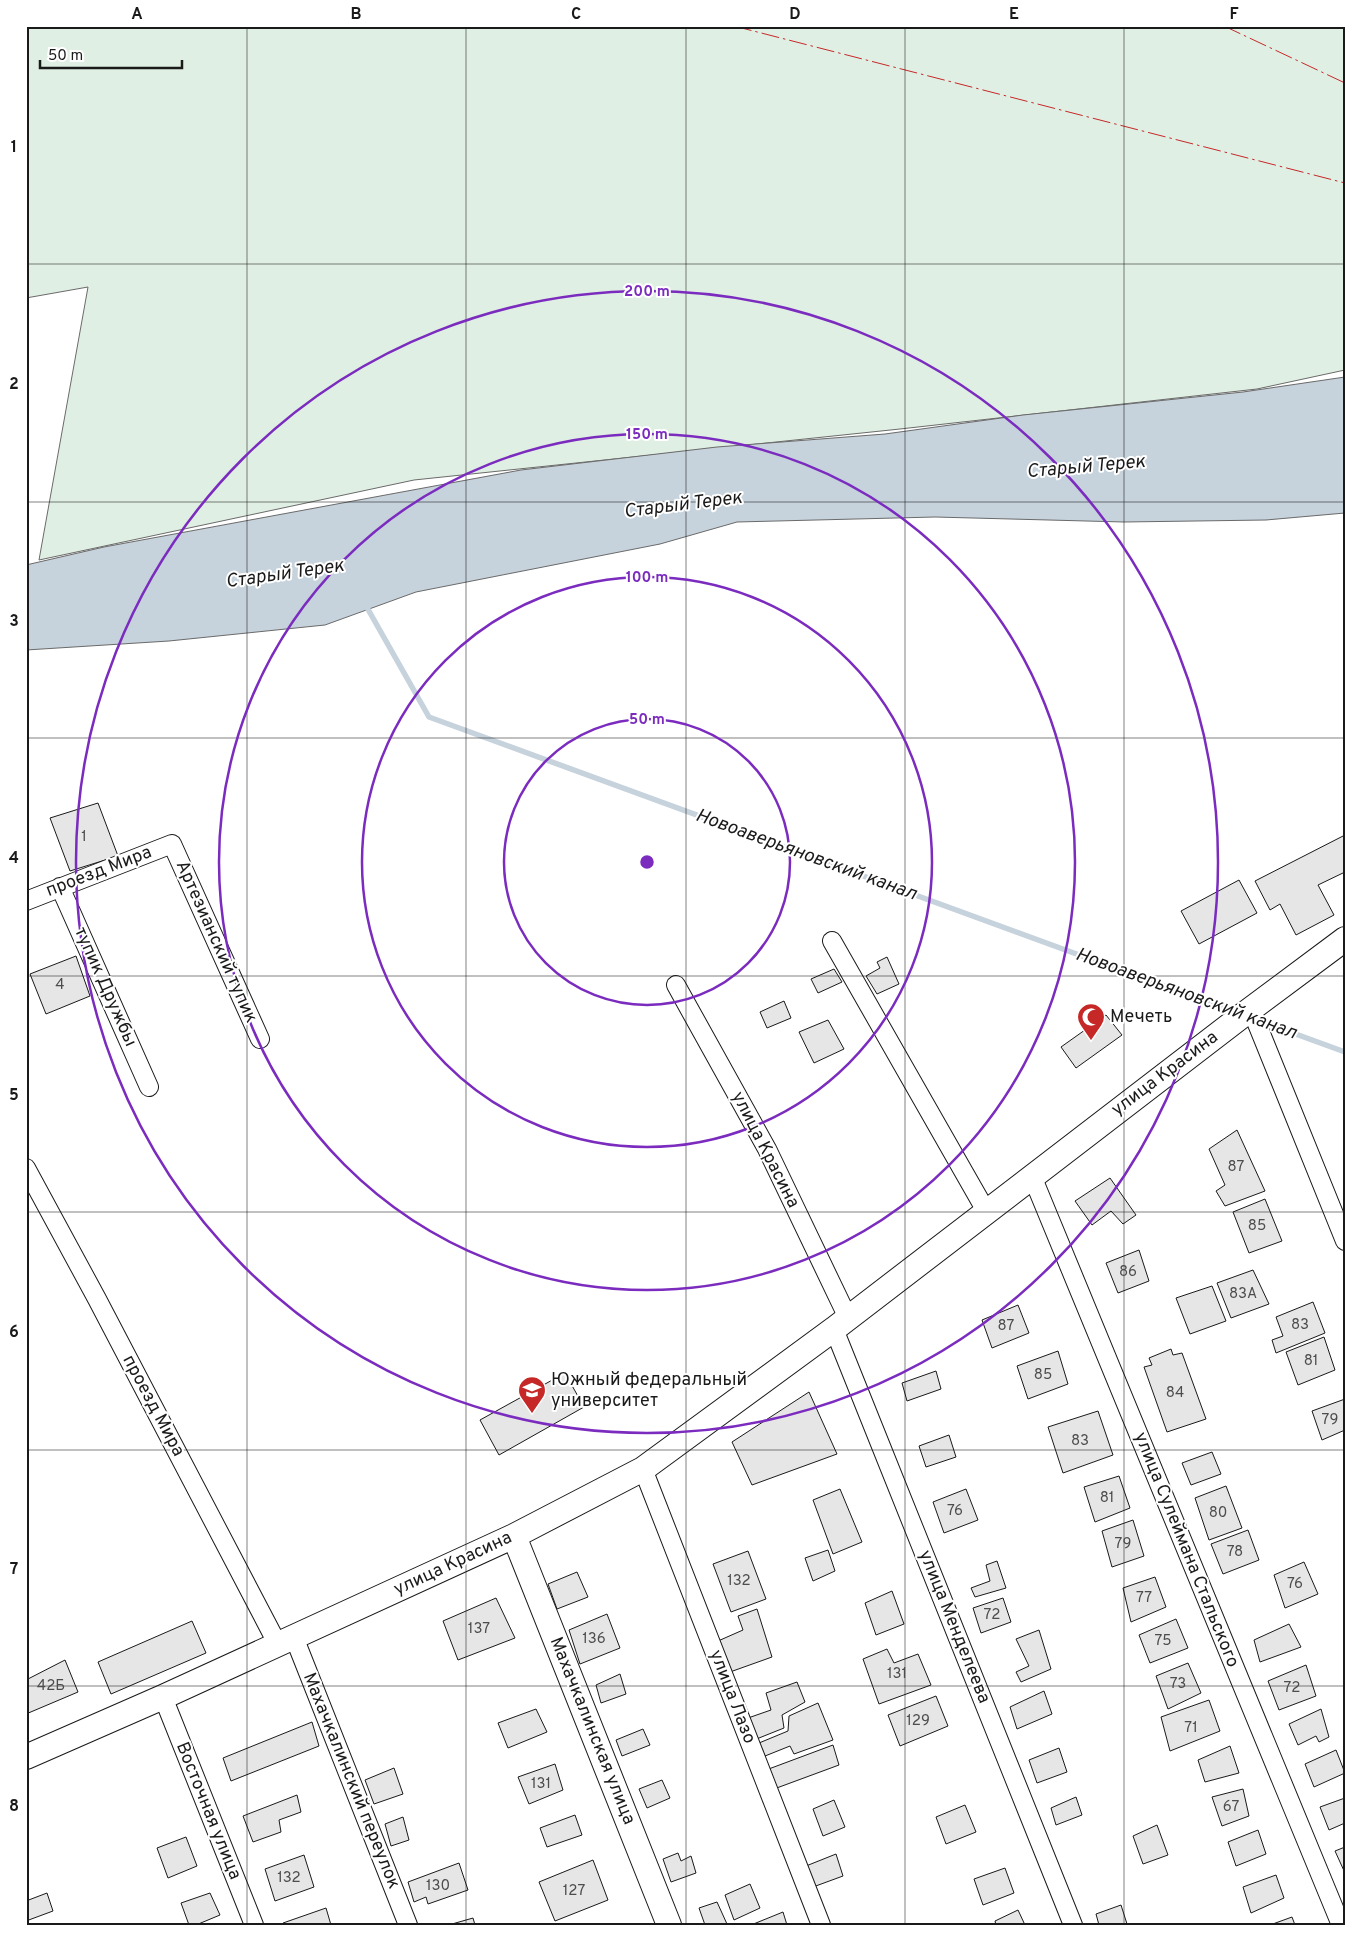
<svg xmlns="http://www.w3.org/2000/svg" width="1371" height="1951" font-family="Overpass,sans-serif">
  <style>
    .green { fill: #e0efe3; stroke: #6a6a6a }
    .water { fill: #c6d2dc; stroke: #6a6a6a }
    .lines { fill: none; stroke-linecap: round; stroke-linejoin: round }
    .stream { stroke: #c6d2dc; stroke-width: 5.5 }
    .building { fill: #e6e6e6; stroke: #1a1a1a }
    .street-casing { stroke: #1a1a1a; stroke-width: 20 }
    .secondary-casing { stroke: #1a1a1a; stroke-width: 26 }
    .street { stroke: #fff; stroke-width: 18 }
    .secondary { stroke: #fff; stroke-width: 24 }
    .power { stroke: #c62828; stroke-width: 1; stroke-dasharray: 18 4 2.5 4; stroke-linecap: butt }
    .grid { fill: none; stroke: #1a1a1a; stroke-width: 1; stroke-opacity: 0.55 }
    .ring { fill: none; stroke: #7b2cbf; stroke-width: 2.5 }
    .labels { text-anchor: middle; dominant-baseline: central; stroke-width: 4; stroke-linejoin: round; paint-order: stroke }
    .number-label { font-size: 15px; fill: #4d4d4d }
    .street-label { font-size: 18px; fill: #1a1a1a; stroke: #fff }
    .poi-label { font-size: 18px; fill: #1a1a1a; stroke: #fff; text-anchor: start }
    .water-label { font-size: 19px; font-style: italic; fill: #1a1a1a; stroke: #fff }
    .centre { fill: #7b2cbf; stroke: #fff; stroke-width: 2.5 }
    .ring-label { font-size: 15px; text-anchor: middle; font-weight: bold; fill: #7b2cbf; stroke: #fff; stroke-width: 4; stroke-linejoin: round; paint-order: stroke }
    .neatline { fill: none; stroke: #1a1a1a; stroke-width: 2 }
    .grid-label { font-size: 16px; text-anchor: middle; font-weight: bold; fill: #1a1a1a }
  </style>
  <rect width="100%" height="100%" fill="#fff"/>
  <path class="green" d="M26,26H1345V370L1257,389L900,429L414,480L39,560L88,287L26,298Z"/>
  <path class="water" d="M1345,377V513L1266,520L1124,522L935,517L737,522L660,544L416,592L325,625L169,641L26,650V565L104,547L521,470L717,447L885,434L1023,415L1243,392Z"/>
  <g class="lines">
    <path class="stream" d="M365,604L429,717L1235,1012
      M1260,1021L1345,1052"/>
  </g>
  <path class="building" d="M98,803L118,856L70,871L50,818Z
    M1345,835V872L1318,885L1334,915L1296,935L1280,904L1270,910L1255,881Z
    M1239,880L1257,913L1199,944L1181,911Z
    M76,956L90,996L46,1014L30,974Z
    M887,957L899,984L877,994L866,976L880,968L877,962Z
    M834,969L842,982L818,993L811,979Z
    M784,1001L791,1018L767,1028L760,1012Z
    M1106,1015L1122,1035L1076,1068L1061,1047Z
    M828,1020L844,1049L814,1063L799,1032Z
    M1237,1130L1265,1191L1225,1206L1216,1191L1225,1185L1209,1149Z
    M1110,1178L1136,1215L1123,1224L1111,1211L1092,1225L1075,1201Z
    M1265,1199L1282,1241L1249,1253L1233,1212Z
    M1139,1250L1149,1281L1118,1293L1106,1263Z
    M1253,1270L1269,1304L1231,1318L1217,1283Z
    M1212,1286L1226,1321L1190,1334L1176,1298Z
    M1313,1302L1325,1333L1276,1353L1272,1340L1283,1336L1276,1317Z
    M1018,1305L1029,1333L992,1348L982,1320Z
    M1324,1337L1335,1370L1298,1385L1286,1352Z
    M1171,1349L1173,1355L1182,1353L1206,1419L1167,1432L1144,1367L1152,1365L1149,1358Z
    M1058,1351L1068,1384L1028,1399L1017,1366Z
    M936,1371L941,1389L907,1401L902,1383Z
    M565,1373L584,1407L499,1455L480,1420Z
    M809,1392L837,1454L752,1485L732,1442Z
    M1345,1399V1430L1322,1440L1312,1411Z
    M1098,1411L1113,1455L1063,1473L1048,1427Z
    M949,1435L956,1457L926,1467L919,1446Z
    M1212,1452L1221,1474L1191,1485L1182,1463Z
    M1119,1476L1130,1508L1095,1522L1084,1487Z
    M1226,1486L1242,1528L1209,1540L1195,1498Z
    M840,1489L862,1542L833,1554L813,1500Z
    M966,1489L978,1520L944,1533L933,1502Z
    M1133,1520L1144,1556L1112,1567L1102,1531Z
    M1248,1530L1259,1560L1223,1574L1211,1544Z
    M828,1550L835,1571L813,1581L805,1558Z
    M748,1551L766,1599L731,1612L713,1564Z
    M997,1561L1006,1588L975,1597L971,1588L990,1581L986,1565Z
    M1304,1562L1318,1594L1285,1608L1274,1575Z
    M577,1572L588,1597L557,1609L548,1584Z
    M1155,1577L1166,1607L1131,1622L1123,1588Z
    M892,1591L904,1624L876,1635L865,1603Z
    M496,1598L515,1638L458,1660L443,1621Z
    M1003,1598L1011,1622L981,1633L973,1608Z
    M757,1609L772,1657L730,1672L718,1641L743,1630L738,1616Z
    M607,1614L620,1648L580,1664L569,1630Z
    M1176,1619L1188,1648L1150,1663L1139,1635Z
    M192,1621L206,1653L111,1694L98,1662Z
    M1289,1624L1301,1647L1260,1662L1254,1640Z
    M1039,1630L1051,1669L1021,1682L1016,1672L1029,1666L1016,1639Z
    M887,1649L894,1663L918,1654L931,1685L879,1704L863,1659Z
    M65,1660L78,1692L26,1714V1680Z
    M1188,1663L1201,1693L1168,1709L1156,1676Z
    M1306,1665L1316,1696L1279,1710L1268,1681Z
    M620,1674L626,1694L601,1703L596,1685Z
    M797,1682L805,1702L782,1715L784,1728L754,1740L748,1718L771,1710L766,1693Z
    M1044,1691L1052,1714L1017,1729L1010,1707Z
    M936,1696L948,1726L900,1746L888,1715Z
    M1209,1700L1220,1731L1170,1751L1161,1717Z
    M818,1703L833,1740L794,1754L790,1746L765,1756L759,1743L788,1731L789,1716Z
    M536,1709L547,1732L508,1748L498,1723Z
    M1321,1709L1329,1737L1319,1742L1316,1736L1298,1745L1289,1724Z
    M312,1722L319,1746L231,1781L223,1758Z
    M643,1729L650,1745L622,1756L616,1740Z
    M833,1745L839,1765L774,1789L766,1770Z
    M1230,1746L1239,1773L1205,1782L1198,1760Z
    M1059,1748L1067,1772L1037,1783L1029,1760Z
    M1336,1750L1345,1773L1314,1787L1305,1764Z
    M555,1764L563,1790L529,1804L518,1777Z
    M394,1768L403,1794L374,1804L365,1780Z
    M662,1780L670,1798L647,1808L639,1789Z
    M1243,1789L1249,1816L1222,1826L1212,1797Z
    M297,1795L301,1812L279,1820L281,1832L253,1842L243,1816Z
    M1076,1797L1082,1815L1056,1825L1051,1808Z
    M1345,1798V1823L1329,1830L1320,1807Z
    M834,1800L845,1827L823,1836L813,1809Z
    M965,1805L976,1832L946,1844L936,1817Z
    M575,1815L582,1835L547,1847L540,1828Z
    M403,1817L409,1840L391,1846L385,1824Z
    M1157,1825L1168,1855L1143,1864L1133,1836Z
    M1258,1830L1266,1854L1236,1866L1228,1842Z
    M186,1837L197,1866L168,1878L157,1848Z
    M1345,1847V1873L1335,1851Z
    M678,1853L681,1861L691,1856L696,1873L671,1882L663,1859Z
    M836,1854L843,1876L813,1887L806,1866Z
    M304,1855L314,1887L275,1901L265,1869Z
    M593,1860L608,1900L555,1921L539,1882Z
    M459,1863L468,1890L428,1904L426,1897L414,1902L408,1882Z
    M1005,1868L1014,1893L983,1905L974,1879Z
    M1276,1875L1284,1898L1251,1913L1243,1887Z
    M750,1884L760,1908L734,1920L725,1895Z
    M47,1893L53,1911L26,1921V1901Z
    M210,1893L220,1915L196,1925H189L181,1903Z
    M717,1902L727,1924L705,1925L699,1908Z
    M1121,1905L1127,1924L1099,1925L1096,1914Z
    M326,1908L331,1925H283V1923Z
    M1018,1910L1025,1925H996L995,1921Z
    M783,1912L787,1925H751Z
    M1292,1917L1295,1925H1270Z
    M473,1918L475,1925L452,1924Z"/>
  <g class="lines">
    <g class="street-casing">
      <path id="street" d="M60,887L149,1087
        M26,901L172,844L260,1039
        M832,941L986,1211
        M676,985L767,1149L848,1318
        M1251,1009L1345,1241
        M26,1168L97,1299L278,1645
        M1032,1176L1341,1925
        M834,1329L1073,1925
        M643,1469L821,1925
        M294,1637L408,1925
        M163,1697L254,1925"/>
    </g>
    <g class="secondary-casing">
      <path id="secondary" d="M514,1536L669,1925
        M26,1757L163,1697L514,1536L643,1469L834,1329L1247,1012L1345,939"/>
    </g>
    <use href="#street" class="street"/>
    <use href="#secondary" class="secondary"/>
    <path class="power" d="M734,26L1345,183
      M1224,26L1345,83"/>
  </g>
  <path class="grid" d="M247,26V1925M466,26V1925M686,26V1925M905,26V1925M1124,26V1925M26,264H1345M26,502H1345M26,738H1345M26,976H1345M26,1212H1345M26,1450H1345M26,1686H1345"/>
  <g class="ring">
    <circle cx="647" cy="862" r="143"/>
    <circle cx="647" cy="862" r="285"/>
    <circle cx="647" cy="862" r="428"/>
    <circle cx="647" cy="862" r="571"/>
  </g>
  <defs>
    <g id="mosque-pin" transform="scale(1.4375)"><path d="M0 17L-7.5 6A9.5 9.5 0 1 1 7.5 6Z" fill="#c62828" stroke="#fff"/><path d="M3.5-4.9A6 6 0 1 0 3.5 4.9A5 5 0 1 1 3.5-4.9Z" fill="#fff"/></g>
    <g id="university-pin" transform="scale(1.4375)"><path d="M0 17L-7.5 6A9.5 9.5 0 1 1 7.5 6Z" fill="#c62828" stroke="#fff"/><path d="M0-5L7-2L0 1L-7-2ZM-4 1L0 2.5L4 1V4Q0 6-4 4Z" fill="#fff"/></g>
  </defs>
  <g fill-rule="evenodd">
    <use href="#mosque-pin" x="1091" y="1017"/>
    <use href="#university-pin" x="532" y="1390"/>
  </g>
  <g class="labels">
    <g class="number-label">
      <text x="84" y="837">1</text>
      <text x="60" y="985">4</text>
      <text x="1236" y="1167">87</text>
      <text x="1257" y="1226">85</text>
      <text x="1128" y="1272">86</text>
      <text x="1243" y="1294">83А</text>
      <text x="1300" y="1325">83</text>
      <text x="1006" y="1326">87</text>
      <text x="1311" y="1361">81</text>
      <text x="1043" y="1375">85</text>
      <text x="1175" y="1393">84</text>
      <text x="1330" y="1420">79</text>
      <text x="1080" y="1441">83</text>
      <text x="1107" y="1498">81</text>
      <text x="955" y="1511">76</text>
      <text x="1218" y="1513">80</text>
      <text x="1123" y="1544">79</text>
      <text x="1235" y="1552">78</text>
      <text x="739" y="1581">132</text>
      <text x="1295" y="1584">76</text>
      <text x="1144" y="1598">77</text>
      <text x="992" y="1615">72</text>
      <text x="479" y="1629">137</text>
      <text x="594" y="1639">136</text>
      <text x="1163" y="1641">75</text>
      <text x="897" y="1674">131</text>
      <text x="1178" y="1684">73</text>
      <text x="51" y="1686">42Б</text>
      <text x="1292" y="1688">72</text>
      <text x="918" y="1721">129</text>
      <text x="1191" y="1728">71</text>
      <text x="541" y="1784">131</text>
      <text x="1231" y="1807">67</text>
      <text x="289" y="1878">132</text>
      <text x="438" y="1886">130</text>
      <text x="574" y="1891">127</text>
    </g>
    <g class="street-label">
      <text transform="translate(99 872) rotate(-21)">проезд Мира</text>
      <text transform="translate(216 942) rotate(66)">Артезианский тупик</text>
      <text transform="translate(105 987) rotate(66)">тупик Дружбы</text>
      <text transform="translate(1165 1074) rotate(-37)">улица Красина</text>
      <text transform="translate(765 1150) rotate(63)">улица Красина</text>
      <text transform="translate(153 1406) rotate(62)">проезд Мира</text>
      <text transform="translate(1186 1550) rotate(68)">улица Сулеймана Стальского</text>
      <text transform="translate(453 1564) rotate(-25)">улица Красина</text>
      <text transform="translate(954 1627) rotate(68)">улица Менделеева</text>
      <text transform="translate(732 1697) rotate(69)">улица Лазо</text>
      <text transform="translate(592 1731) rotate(68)">Махачкалинская улица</text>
      <text transform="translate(351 1781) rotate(68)">Махачкалинский переулок</text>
      <text transform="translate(208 1811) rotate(68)">Восточная улица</text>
    </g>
    <g class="poi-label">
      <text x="1110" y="1017">Мечеть</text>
      <text x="551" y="1380">Южный федеральный<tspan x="551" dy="21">университет</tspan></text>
    </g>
    <g class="water-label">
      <text transform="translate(1086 467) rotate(-5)">Старый Терек</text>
      <text transform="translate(683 505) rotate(-7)">Старый Терек</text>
      <text transform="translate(285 574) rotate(-8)">Старый Терек</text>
      <text transform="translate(806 855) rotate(20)">Новоаверьяновский канал</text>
      <text transform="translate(1186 994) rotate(20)">Новоаверьяновский канал</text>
    </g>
  </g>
  <circle cx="647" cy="862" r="8" class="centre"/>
  <g class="ring-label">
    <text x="647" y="296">200 m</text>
    <text x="647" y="439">150 m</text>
    <text x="647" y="582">100 m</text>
    <text x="647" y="724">50 m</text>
  </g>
  <rect width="1371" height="1951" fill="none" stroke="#ffffff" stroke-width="55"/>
  <path d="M40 60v8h142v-8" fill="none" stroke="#1a1a1a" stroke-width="2.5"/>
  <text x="48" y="60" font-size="15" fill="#1a1a1a" stroke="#ffffff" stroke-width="4" paint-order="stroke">50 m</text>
  <rect x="28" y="28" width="1316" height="1896" class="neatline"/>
  <g class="grid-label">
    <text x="137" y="19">A</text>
    <text x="356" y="19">B</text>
    <text x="576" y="19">C</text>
    <text x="795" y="19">D</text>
    <text x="1014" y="19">E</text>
    <text x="1234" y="19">F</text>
    <text x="14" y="152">1</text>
    <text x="14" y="389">2</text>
    <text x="14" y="626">3</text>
    <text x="14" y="863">4</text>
    <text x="14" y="1100">5</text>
    <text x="14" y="1337">6</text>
    <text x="14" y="1574">7</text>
    <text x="14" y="1811">8</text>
  </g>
</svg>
